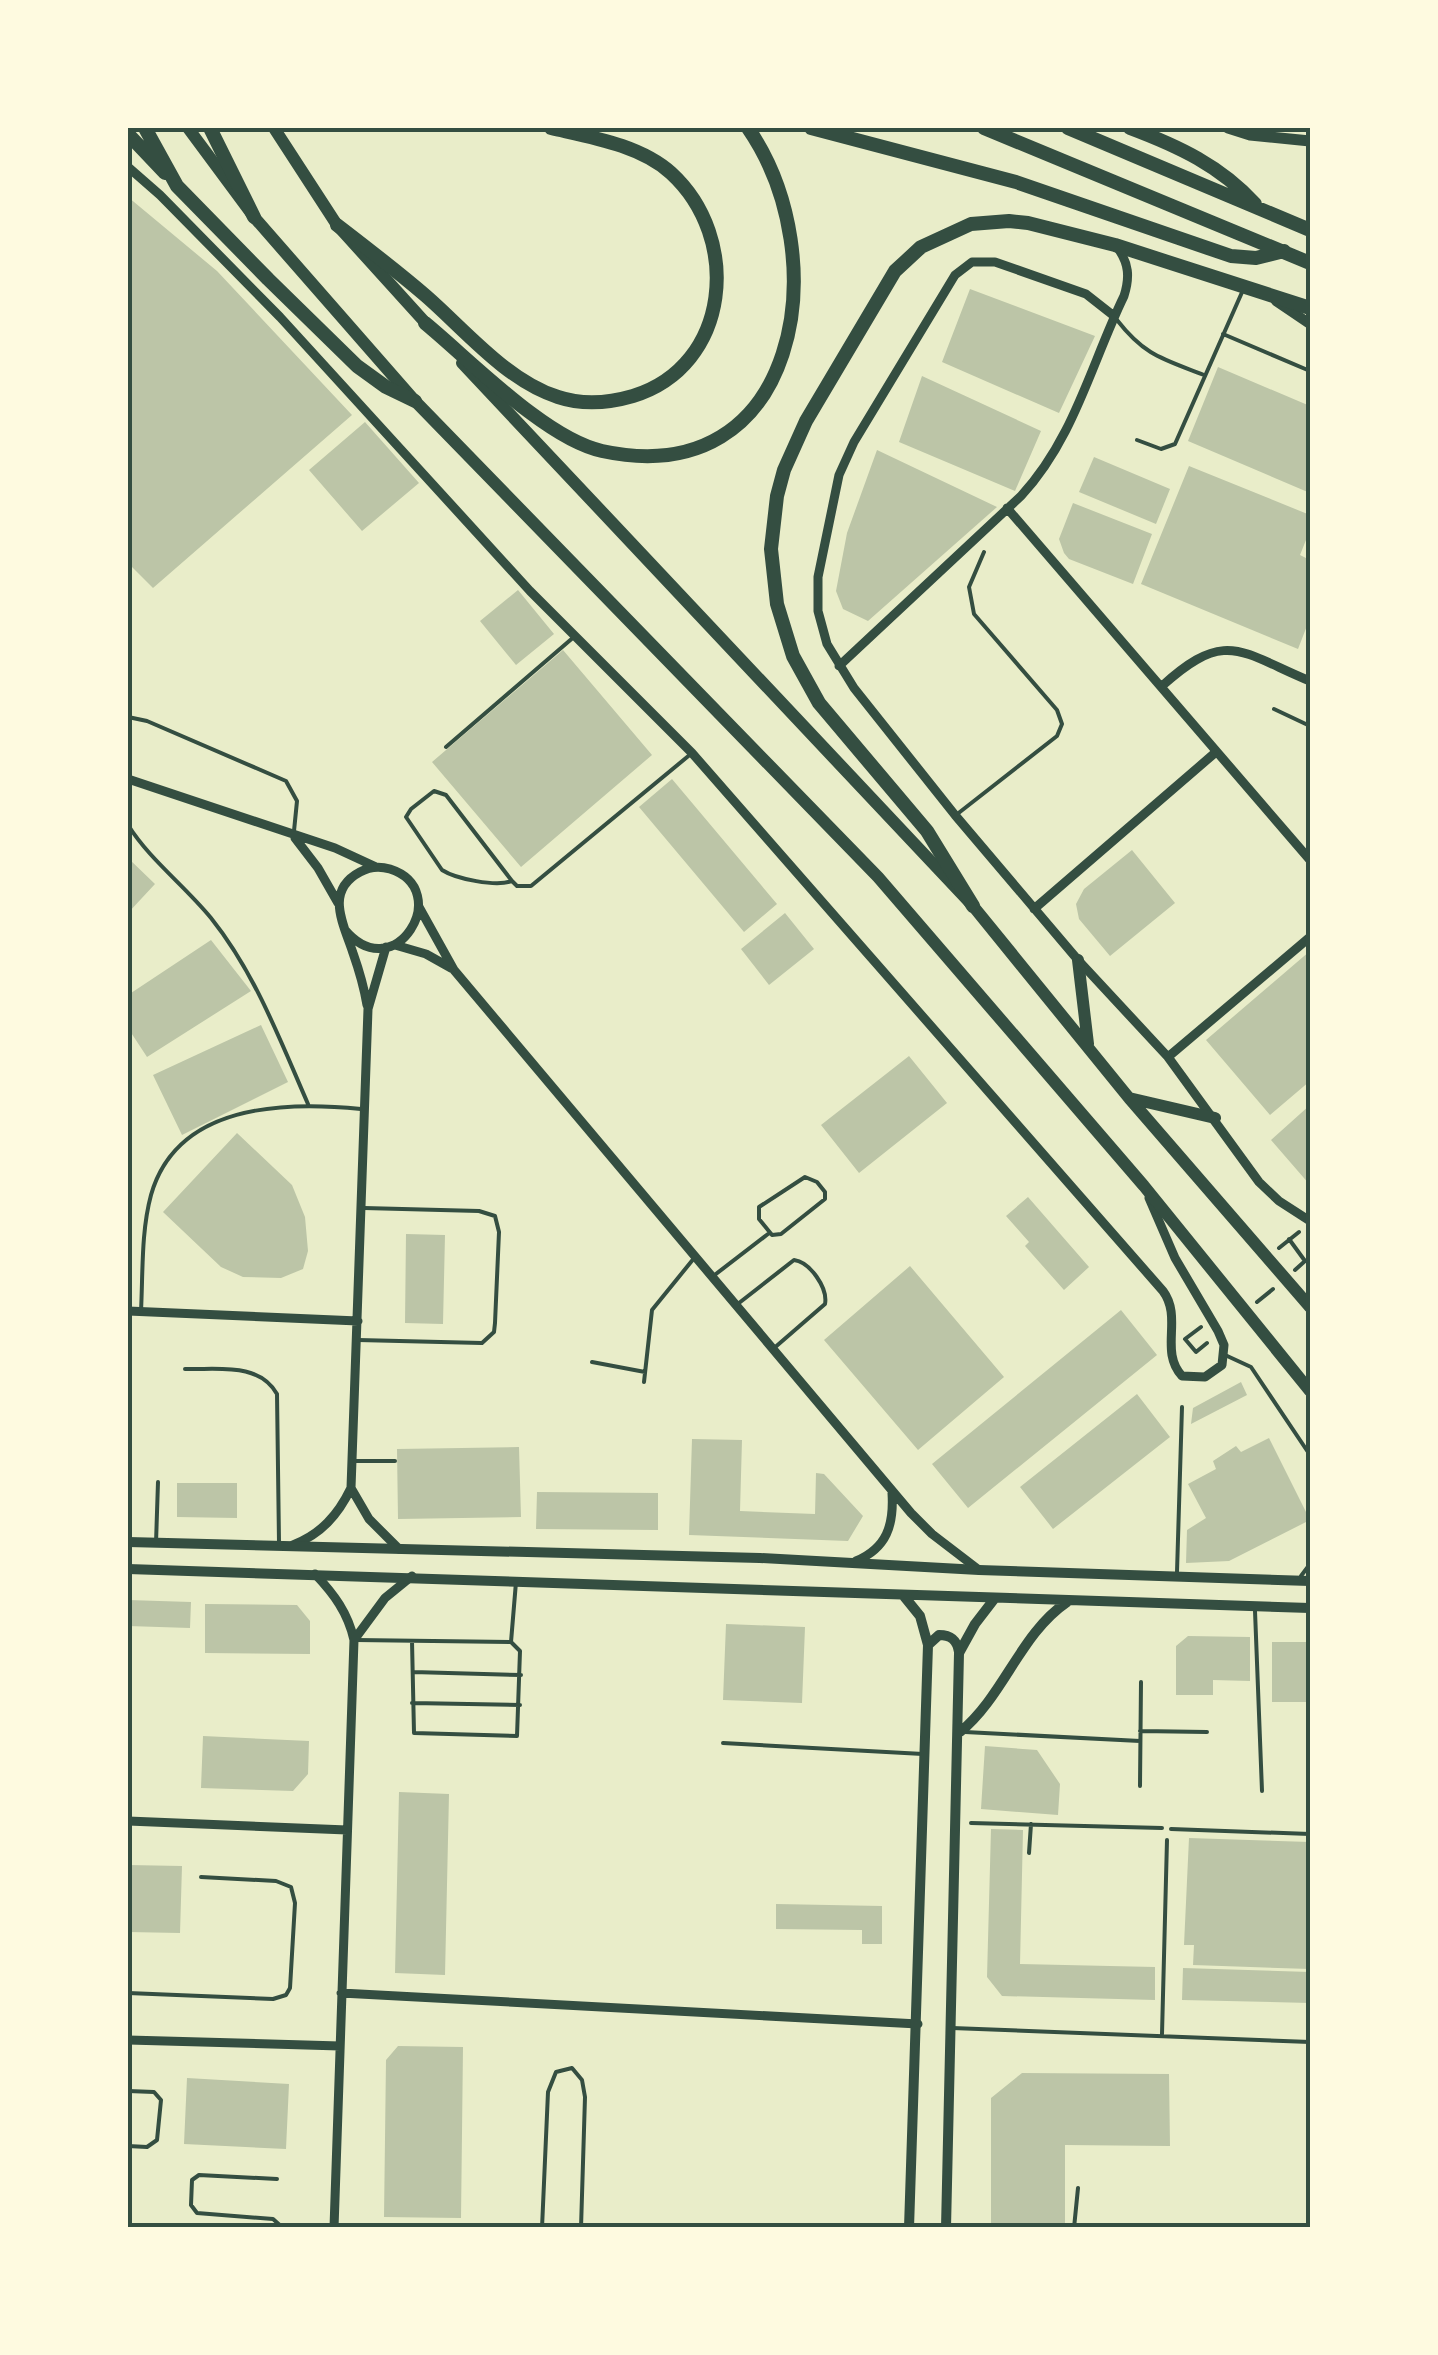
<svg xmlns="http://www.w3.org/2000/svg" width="1438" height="2355" font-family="'Public Sans',sans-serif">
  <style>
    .building { fill: #bcc5a7 }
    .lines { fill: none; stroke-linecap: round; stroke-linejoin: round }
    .path { stroke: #344e41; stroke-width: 4 }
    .service { stroke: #344e41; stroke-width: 4 }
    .minor { stroke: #344e41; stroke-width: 9 }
    .tertiary { stroke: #344e41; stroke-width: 10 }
    .secondary { stroke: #344e41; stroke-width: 11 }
    .primary { stroke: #344e41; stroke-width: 12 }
    .trunk { stroke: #344e41; stroke-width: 14 }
    .neatline { fill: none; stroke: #344e41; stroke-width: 4 }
  </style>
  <rect width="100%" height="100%" fill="#e9edc9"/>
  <path class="building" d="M128,197L217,271L352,415L153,588L128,563V296L131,293L128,288Z
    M970,289L1095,336L1059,413L942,362Z
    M1218,367L1310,406V493L1188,441Z
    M922,376L1041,431L1015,491L899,442Z
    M365,422L419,483L362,531L309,470Z
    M877,450L997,507L868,621L843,609L836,591L847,533Z
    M1094,457L1170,489L1156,524L1079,492Z
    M1189,466L1310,515V530L1300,555L1310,560V618L1298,649L1141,584Z
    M1073,503L1152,534L1133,584L1069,559L1064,553L1059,539Z
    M518,590L554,634L516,665L480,621Z
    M563,650L652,755L521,867L432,762Z
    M672,779L777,904L744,932L639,807Z
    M1132,850L1175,903L1110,956L1079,919L1076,904L1084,889Z
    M128,858L155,884L128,913Z
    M785,913L814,949L769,985L741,949Z
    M211,940L251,991L147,1057L128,1028V995Z
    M1310,951V1081L1270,1115L1206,1040Z
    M261,1025L288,1082L182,1135L153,1075Z
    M909,1056L947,1103L859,1173L821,1125Z
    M1310,1105V1185L1271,1140Z
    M237,1133L292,1185L305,1217L308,1251L303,1269L281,1278L243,1277L221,1267L163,1212Z
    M1028,1197L1089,1267L1064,1290L1025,1246L1029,1242L1006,1216Z
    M406,1234L445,1235L443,1324L405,1323Z
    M910,1266L1004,1377L918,1450L824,1340Z
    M1121,1310L1157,1355L968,1508L932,1464Z
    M1241,1382L1247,1395L1191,1424L1193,1408Z
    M1137,1394L1170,1437L1053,1529L1020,1487Z
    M1269,1438L1310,1520L1229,1561L1186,1563L1187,1530L1206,1518L1188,1484L1216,1469L1213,1461L1236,1446L1241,1452Z
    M692,1439L742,1440L740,1511L815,1514L816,1473L824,1474L863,1516L848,1541L689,1535Z
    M519,1447L521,1517L398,1519L397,1449Z
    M177,1483H237V1518L177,1517Z
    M537,1492L658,1493V1530L536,1529Z
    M128,1600L191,1602L190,1628L128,1626Z
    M205,1604L297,1605L310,1621V1654L205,1653Z
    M726,1624L805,1627L802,1703L723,1700Z
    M1188,1636L1250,1637V1681L1213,1680V1695H1176V1646Z
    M1272,1642H1310V1702H1272Z
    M203,1736L309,1741L308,1774L293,1791L201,1788Z
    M985,1746L1037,1750L1060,1784L1058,1815L981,1809Z
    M399,1792L449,1794L445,1975L395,1973Z
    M991,1829L1023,1830L1020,1964L1155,1967V2000L1002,1996L987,1977Z
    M1189,1838L1310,1842V1969L1193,1965L1194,1945H1184Z
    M128,1865L182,1866L180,1933L128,1932Z
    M776,1904L882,1906V1944H862V1930L776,1929Z
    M1183,1968L1310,1972V2003L1182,2000Z
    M398,2046L463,2047L461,2218L384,2217L386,2060Z
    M1022,2073L1169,2074L1170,2146L1065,2145V2228H991V2098Z
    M187,2078L289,2084L286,2149L184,2144Z"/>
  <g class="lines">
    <path class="path" d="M1289,1239L1305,1261L1295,1270
      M1279,1248L1299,1232
      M1257,1302L1273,1289
      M1201,1327L1185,1339L1196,1352L1207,1343
      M971,1823L1162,1828
      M1171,1829L1310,1834
      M1029,1853L1031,1824
      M348,2226L364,2228"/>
    <path class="service" d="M1117,320C1145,356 1163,359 1204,375
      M1223,334L1310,371
      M1137,440L1161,449L1175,444L1243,290
      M1274,709L1310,726
      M128,717L147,721L286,781L297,801L294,831
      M446,747L575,636
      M434,791L446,795L512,881C496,887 456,879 442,870L406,817L411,809Z
      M956,815L1057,736L1062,724L1057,710L974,614L969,587L984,552
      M128,825C150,860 184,885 211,918C255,973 280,1040 308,1104
      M512,881L517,886H531L692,753
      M805,1177L817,1182L825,1192V1199L781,1234L772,1235L759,1219V1207Z
      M712,1277L768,1234
      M739,1303L794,1260C810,1262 828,1288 825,1304L773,1349
      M141,1311C143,1273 141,1232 151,1195C177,1104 283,1101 361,1109
      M358,1340L482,1343L494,1332L495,1323L499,1232L495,1216L479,1211L364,1208
      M1225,1355L1251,1367L1310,1455
      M592,1362L645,1372
      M185,1369C218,1370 259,1362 277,1394L279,1542
      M644,1382L652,1310L695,1257
      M353,1461H395
      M156,1543L158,1482
      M1177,1572L1182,1407
      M1301,1576L1310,1564
      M1255,1611L1262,1791
      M356,1640L511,1642L520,1651L517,1736L414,1733L412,1641
      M511,1642L516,1582
      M413,1672L521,1675
      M412,1703L520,1705
      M1140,1731L1207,1732
      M965,1732L1140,1741
      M723,1743L923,1754
      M1140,1786L1141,1682
      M128,1993L273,1999L286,1995L290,1988L295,1903L291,1887L276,1881L201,1877
      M952,2028L1310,2042
      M1162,2034L1167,1840
      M128,2091L154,2092L161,2100L157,2140L147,2147L128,2146
      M277,2179L199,2175L192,2180L191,2205L197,2213L273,2219L283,2228
      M542,2228L548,2092L556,2072L572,2068L582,2080L585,2097L581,2228
      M1074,2228L1078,2188"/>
    <path class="minor" d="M128,167L160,195L280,317L530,591L692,753L1163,1291C1183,1318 1159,1351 1182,1376L1205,1377L1222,1365L1224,1345L1218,1331L1175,1258L1149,1198
      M1114,316L1086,294L995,262H972L955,275L854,442L839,475L818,577V611L827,644L854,688L955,815L1078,960L1168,1057L1259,1182L1279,1201L1310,1221
      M1007,508L1310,860
      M839,666L1021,496C1074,439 1091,364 1124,296C1130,277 1129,263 1117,247
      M1162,686C1226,628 1240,652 1310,681
      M128,779L335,848L374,866
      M295,838L318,868L338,903
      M419,907L454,970L911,1513L932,1534L979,1570
      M1034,909L1216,752
      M345,930C395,989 455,890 390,869C380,866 369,867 360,872C324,891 344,925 353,953C359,970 364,987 367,1005
      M395,945L426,954L451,968
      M1168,1057L1310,937
      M128,1311L358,1321
      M351,1488L369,1519L399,1549
      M293,1545C321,1534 338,1515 351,1488L368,1009L386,947
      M856,1561C887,1548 894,1525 892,1493
      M315,1574C334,1594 348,1613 354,1640L334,2228
      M354,1640L385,1598L412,1576
      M128,1821L347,1830
      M341,1993L918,2024
      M128,2040L340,2046"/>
    <path class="tertiary" d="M1276,301L1310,324
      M128,1542L760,1558L979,1570L1310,1581
      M128,1569L1310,1608
      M903,1595L920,1616L928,1645L909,2228
      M928,1645L939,1635C951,1635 957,1640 959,1652
      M960,1732C1004,1696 1020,1634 1067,1602
      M946,2228L959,1653L975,1624L995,1598"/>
    <path class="secondary" d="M1228,128L1250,135L1310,141"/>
    <path class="primary" d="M188,128L254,217L415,401L878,877L1144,1186L1310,1391
      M274,128L337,225L432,330
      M462,363L973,906L1129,1098L1310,1307
      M1078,960L1088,1044
      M1129,1098L1215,1118"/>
    <path class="trunk" d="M145,128L177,186L268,279L357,366L386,387L415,401
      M210,128L254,217
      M811,128L1016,182L1231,256L1256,258L1284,251
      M984,128L1310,263
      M1068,128L1310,230
      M1130,128C1178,146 1221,166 1255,204
      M128,134L165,173
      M337,225C367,248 397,271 426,296C465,330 507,381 558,397C582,405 609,403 633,396C731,366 742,238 671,173C640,145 590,137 551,128
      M425,323C470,360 546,439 602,451C800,494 837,257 748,128
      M973,906L927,831L819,703L793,656L777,604L771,549L777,496L784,470L806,421L895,271L921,247L971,224L1009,221L1028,223L1115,245L1310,308"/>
  </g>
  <rect width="1438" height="2355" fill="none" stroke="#fefae0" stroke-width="260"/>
  <rect x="130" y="130" width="1178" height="2095" class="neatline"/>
</svg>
